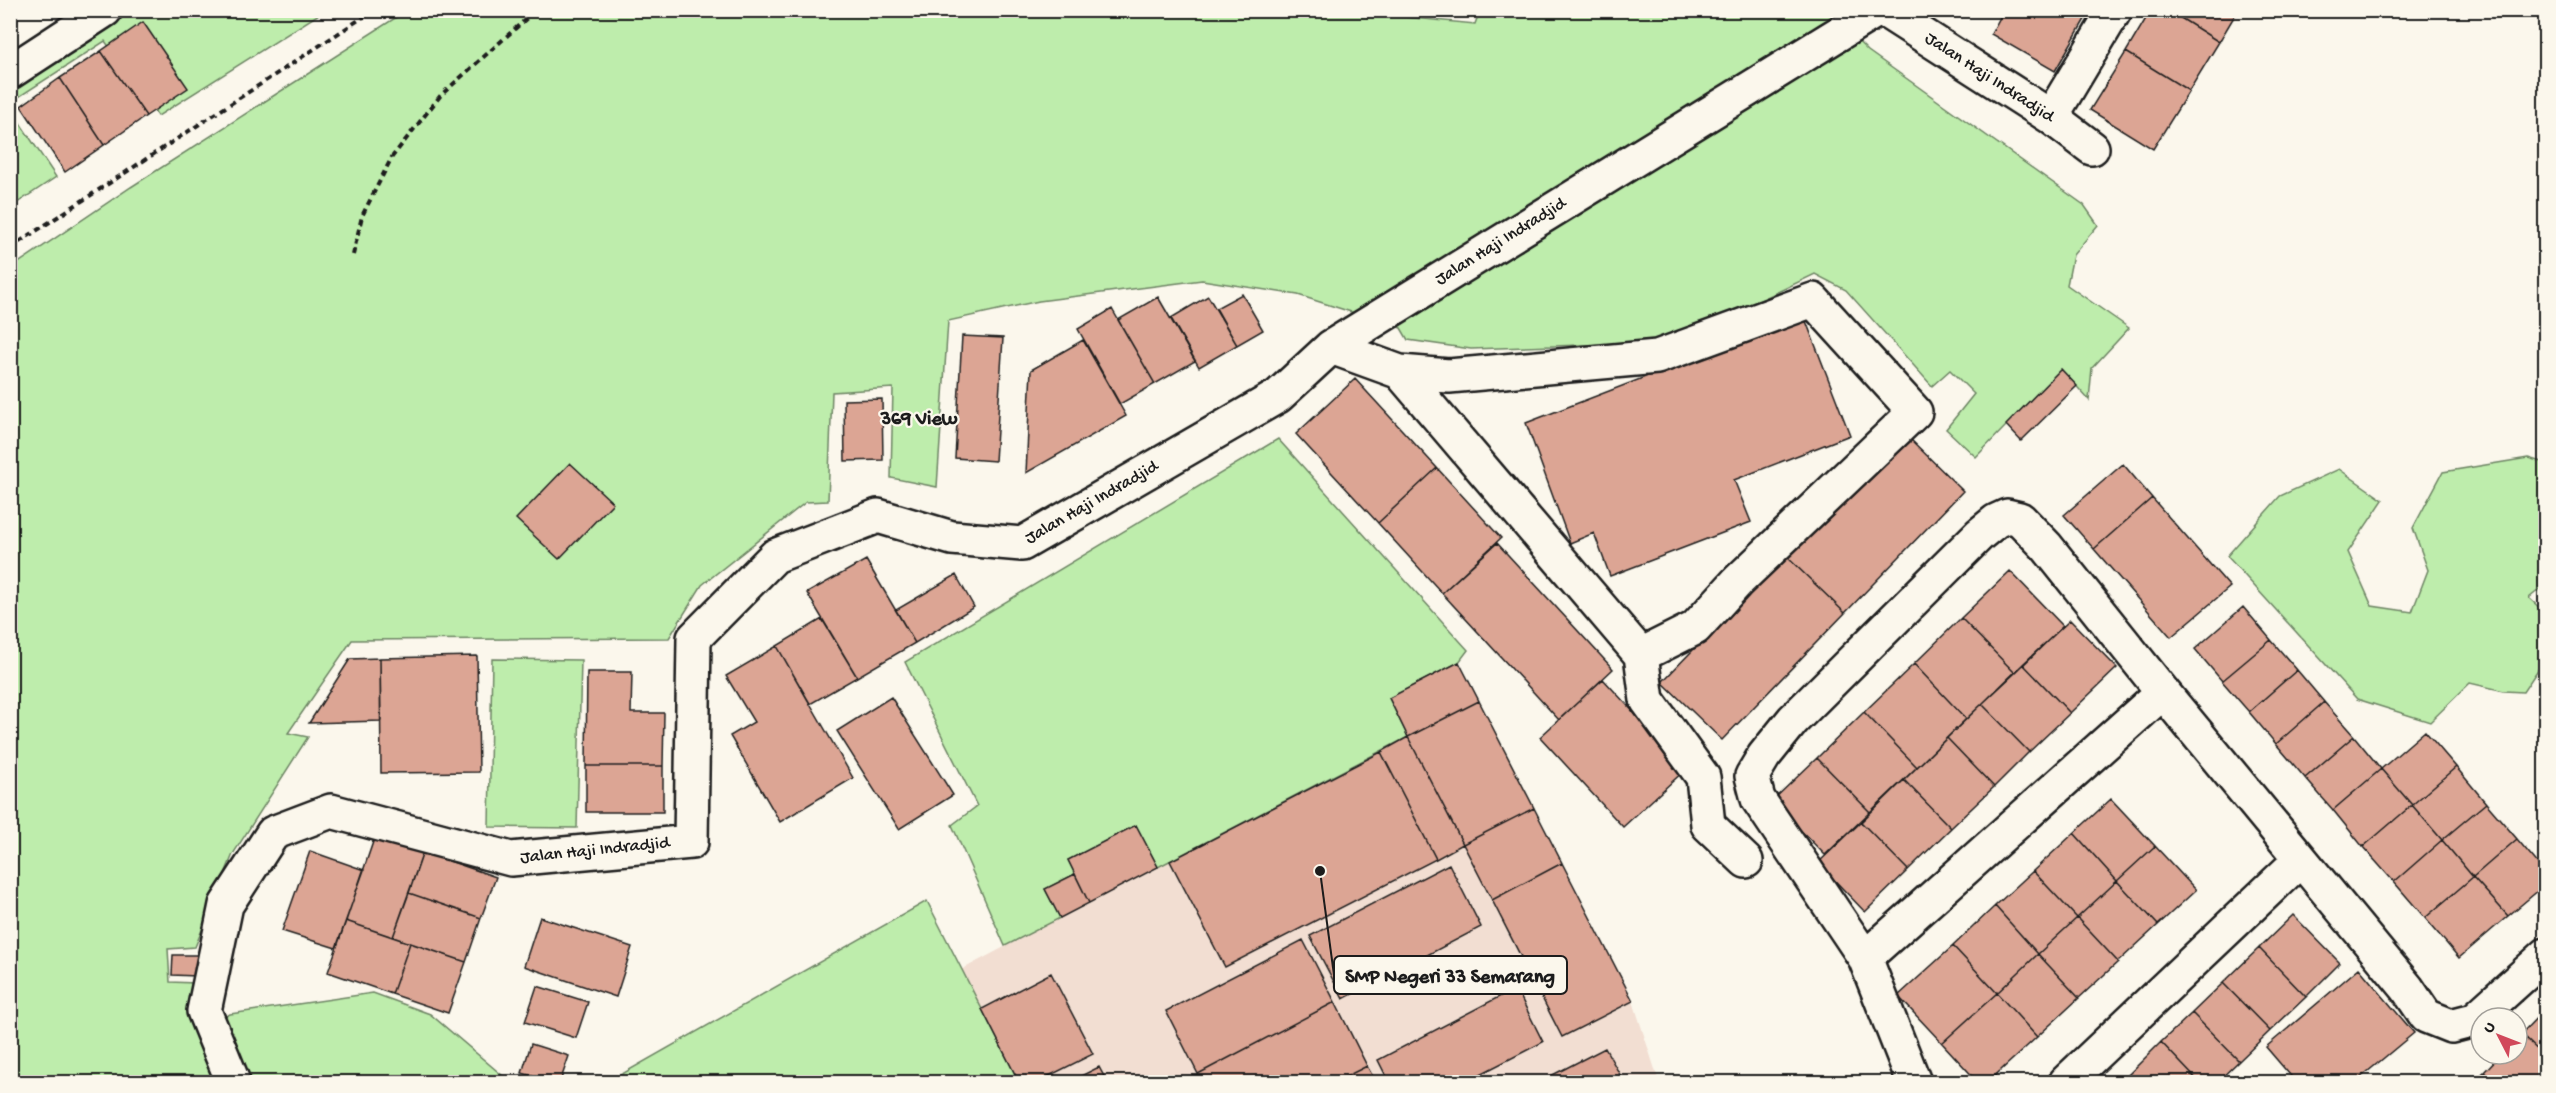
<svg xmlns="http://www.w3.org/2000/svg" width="2556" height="1093" font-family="'Gochi Hand',sans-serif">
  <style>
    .built { fill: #f2ded2 }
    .green { fill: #beedac; stroke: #6d8464; stroke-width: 1.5 }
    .building { fill: #dca594; stroke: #1c1c1c; stroke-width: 1.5 }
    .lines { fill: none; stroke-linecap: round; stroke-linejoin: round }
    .minor-casing { stroke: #1c1c1c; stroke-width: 38 }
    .path { stroke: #1c1c1c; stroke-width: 4; stroke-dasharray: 6 4.5; stroke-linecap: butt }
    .minor { stroke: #fbf7ec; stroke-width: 33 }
    .labels { text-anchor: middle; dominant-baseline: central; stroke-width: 4.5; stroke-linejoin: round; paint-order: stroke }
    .street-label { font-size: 18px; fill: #1c1c1c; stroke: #fbf7ec }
    .neighbourhood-label { font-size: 20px; font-weight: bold; fill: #1c1c1c; stroke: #fbf7ec }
    .leader { fill: none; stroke: #1c1c1c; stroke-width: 2 }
    .callout-dot { fill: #1c1c1c; stroke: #fbf7ec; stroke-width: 2 }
    .callout { fill: #fbf7ec; stroke: #1c1c1c; stroke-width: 2 }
    .callout-label { font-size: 20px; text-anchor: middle; font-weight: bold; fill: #1c1c1c }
  </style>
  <rect width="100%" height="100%" fill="#fbf7ec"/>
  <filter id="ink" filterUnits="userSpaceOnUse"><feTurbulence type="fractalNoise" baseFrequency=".0167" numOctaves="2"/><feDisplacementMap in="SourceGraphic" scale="12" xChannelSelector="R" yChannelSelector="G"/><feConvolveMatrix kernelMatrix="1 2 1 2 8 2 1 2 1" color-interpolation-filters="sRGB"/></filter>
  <g filter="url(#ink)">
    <path class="built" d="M1459,662L1633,1001L1659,1082H1019L961,970L1059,918L1045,889L1068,860L1136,825L1158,867L1408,738L1389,698Z"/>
    <path class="green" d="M1332,10L1475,24L1480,10L1827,11L1868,51L2084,205L2098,225L2073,255L2067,285L2129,328L2092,368L2089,400L2061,369L1976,457L1946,429L1974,394L1950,370L1932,386L1846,290L1815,274L1696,331L1639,343L1471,349L1408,340L1401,328L1298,295L1202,280L1039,301L948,321L937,487L891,478L893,388L832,392L828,501L806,502L702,585L669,638L352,640L288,733L308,737L233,854L195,947L168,949L170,982L195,983V1031L230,1014L373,993L430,1014L510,1082H11V268L131,187L406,11Z
      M120,11H324L158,116L105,41L11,102L10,82Z
      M10,108L56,177L11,207H10Z
      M1278,439L1468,650L1459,662L1389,698L1408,737L1158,867L1136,825L1068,860L1075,874L1045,889L1060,918L1005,946L952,825L977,806L905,662Z
      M2528,458L2545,463V585L2529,598L2543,611L2545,625V659L2523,692L2504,691L2470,683L2430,722L2357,699L2227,556L2280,496L2339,469L2383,500L2348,552L2372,606L2412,612L2428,570L2413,528L2443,472Z
      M492,659L581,660L577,828L489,827Z
      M927,901L1019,1082H608Z"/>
    <path class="building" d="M2004,10H2082L2088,14L2055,71L1991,34Z
      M2151,10H2168L2219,42L2189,91L2126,52Z
      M2168,10H2238L2219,42Z
      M143,22L188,88L146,116L101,51Z
      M101,51L146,116L104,145L60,78Z
      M2126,52L2189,91L2153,149L2090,110Z
      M60,78L104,145L65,172L21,106Z
      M1242,294L1263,330L1237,345L1216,308Z
      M1208,296L1237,345L1199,367L1171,318Z
      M1158,297L1195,361L1155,384L1118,320Z
      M1112,309L1155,384L1120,404L1078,329Z
      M1804,316L1850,435L1734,480L1751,522L1610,576L1594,533L1570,543L1526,423Z
      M962,336L1003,338L995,461L955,458Z
      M1083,340L1126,416L1026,473L1031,370Z
      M2061,369L2077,386L2021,441L2006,425Z
      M1355,379L1437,468L1378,523L1296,434Z
      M882,399L883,460L845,461L844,400Z
      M1904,433L1963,491L1845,613L1785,555Z
      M570,463L613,503L559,559L516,519Z
      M2123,464L2152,498L2094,549L2064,515Z
      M1437,468L1501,538L1442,593L1378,523Z
      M2152,498L2230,587L2171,637L2094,549Z
      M1497,543L1613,669L1559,720L1442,593Z
      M1785,555L1845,613L1722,740L1662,682Z
      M866,560L915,643L857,677L807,593Z
      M2010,571L2063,626L2015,673L1961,618Z
      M956,575L974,607L915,643L896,610Z
      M2243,607L2271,640L2222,681L2195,649Z
      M1961,618L2015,673L1966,719L1914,664Z
      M822,619L857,677L810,704L777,646Z
      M2070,620L2117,668L2070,713L2023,664Z
      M2271,640L2297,670L2249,712L2222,681Z
      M777,646L853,778L780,822L730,736L754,722L726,676Z
      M477,656L479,772L381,773L380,658Z
      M380,658L381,721L309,723L350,659Z
      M1459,662L1479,701L1408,737L1389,698Z
      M1914,664L1966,719L1917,767L1864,712Z
      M2023,664L2070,713L2029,752L1982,704Z
      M2297,670L2324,702L2276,744L2249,712Z
      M587,672H632L631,713H664L663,766H586Z
      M1603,679L1686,769L1623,827L1540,737Z
      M891,697L953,795L899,829L837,731Z
      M1479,701L1534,808L1463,844L1408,737Z
      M2324,702L2354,736L2305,778L2276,744Z
      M1982,704L2029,752L1994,787L1947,738Z
      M1864,712L1917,767L1870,812L1817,758Z
      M2425,731L2456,767L2412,805L2381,769Z
      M2354,736L2381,769L2333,810L2305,778Z
      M1408,737L1463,844L1436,859L1381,752Z
      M1947,738L1994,787L1951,828L1904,780Z
      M1381,752L1436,859L1225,967L1170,861Z
      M1817,758L1870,812L1825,855L1772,801Z
      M586,766H663V812H586Z
      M2456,767L2486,803L2442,840L2412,805Z
      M2381,769L2412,805L2363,847L2333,810Z
      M1904,780L1951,828L1908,870L1861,822Z
      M2111,799L2155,846L2117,881L2074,833Z
      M2486,803L2517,839L2473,877L2442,840Z
      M2412,805L2442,840L2394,882L2363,847Z
      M1534,808L1562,863L1492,900L1463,844Z
      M1861,822L1908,870L1865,912L1818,863Z
      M1136,825L1158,867L1089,903L1068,860Z
      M2074,833L2117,881L2077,918L2033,871Z
      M375,836L423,852L393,937L346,921Z
      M2517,839L2546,873V884L2508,916L2473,877Z
      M2442,840L2473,877L2425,918L2394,882Z
      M2155,846L2196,890L2158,925L2117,881Z
      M310,851L364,870L336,948L282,931Z
      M423,852L496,877L481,918L409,893Z
      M1562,863L1633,1001L1562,1037L1492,900Z
      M1449,864L1481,927L1343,999L1310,936Z
      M2033,871L2077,918L2038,954L1995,906Z
      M1075,874L1089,903L1060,918L1045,889Z
      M2473,877L2508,916L2459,958L2425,918Z
      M2117,881L2158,925L2118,962L2077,918Z
      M409,893L481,918L466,962L393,937Z
      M1995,906L2038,954L1997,993L1953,946Z
      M2293,915L2340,963L2306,997L2259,948Z
      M540,917L632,947L616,997L524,966Z
      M2077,918L2118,962L2079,998L2038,954Z
      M346,921L410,943L392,994L328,972Z
      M1303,940L1335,1002L1198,1074L1166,1011Z
      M410,943L466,962L448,1013L392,994Z
      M1953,946L1997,993L1942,1043L1898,996Z
      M2259,948L2306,997L2270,1031L2223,983Z
      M2038,954L2079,998L2037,1037L1997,993Z
      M173,955H197V976L172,975Z
      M2359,968L2414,1033L2355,1082H2296L2266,1047Z
      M1051,973L1093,1054L1037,1082H1019L982,1009Z
      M2223,983L2270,1031L2239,1061L2192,1013Z
      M537,986L588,1002L576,1038L525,1022Z
      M1516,988L1543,1042L1465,1082H1389L1378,1060Z
      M1997,993L2037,1037L1988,1082H1978L1942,1043Z
      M1335,1002L1367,1066L1335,1082H1202L1198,1074Z
      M2546,1008V1058L2521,1034Z
      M2192,1013L2239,1061L2217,1082H2199L2161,1042Z
      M2521,1034L2546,1058V1082H2495L2484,1072L2501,1054H2517V1038Z
      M2161,1042L2199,1082H2129L2125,1078Z
      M531,1044L569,1056L560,1082H552L522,1073Z
      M1605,1048L1624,1082H1539Z
      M1367,1066L1376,1082H1335Z
      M1099,1067L1107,1082H1069Z
      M2484,1072L2495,1082H2473Z"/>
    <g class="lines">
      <g class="minor-casing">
        <path id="minor" d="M1884,10L2051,117L2092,148
          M10,72L105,10
          M2051,117L2115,10
          M1331,347L1400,372L1641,655L1695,628L1738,581L1915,412L1813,300L1657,357L1449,376L1400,372
          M1641,655L1647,700L1703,777L1708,825L1746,861
          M1865,958L1758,799L1752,776L1764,756L1793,720L1980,534L1996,521L2007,516L2020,519L2047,547L2163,692L2407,988L2426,1016L2451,1026L2474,1020L2546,955
          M233,1082L204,1011L226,905L273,833L331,811L511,859L691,842L694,638L775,556L878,516L952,538L1022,544L1278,396L1331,347L1877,10
          M1914,1082L1865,958L2163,692
          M2066,1082L2300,860"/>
      </g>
      <path class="path" d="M10,248L374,10
        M353,255L362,216L392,157L441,95L536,10"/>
      <use href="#minor" class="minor"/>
    </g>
  </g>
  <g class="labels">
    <g class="street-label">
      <text transform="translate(1989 78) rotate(33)">Jalan Haji Indradjid</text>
      <text transform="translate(1501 242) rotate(-32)">Jalan Haji Indradjid</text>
      <text transform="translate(1092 503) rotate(-30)">Jalan Haji Indradjid</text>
      <text transform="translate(595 851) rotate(-6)">Jalan Haji Indradjid</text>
    </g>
    <g class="neighbourhood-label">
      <text x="919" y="420">369 View</text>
    </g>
  </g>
  <path class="leader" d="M1320 871L1334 975"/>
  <circle class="callout-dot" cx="1320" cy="871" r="6"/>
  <rect class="callout" x="1334" y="956" width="233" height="38" rx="6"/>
  <g class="callout-label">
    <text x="1450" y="982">SMP Negeri 33 Semarang</text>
  </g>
  <rect width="2556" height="1093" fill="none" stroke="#fbf7ec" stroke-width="36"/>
  <rect x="18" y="18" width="2520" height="1057" fill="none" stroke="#1c1c1c" stroke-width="2" filter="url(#ink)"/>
  <g transform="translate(2499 1036) rotate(312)"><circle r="28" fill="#fbf7ec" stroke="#a29f99" stroke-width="1.5"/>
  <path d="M0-4.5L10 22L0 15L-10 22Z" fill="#d1495b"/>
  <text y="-9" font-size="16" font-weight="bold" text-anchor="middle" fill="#1c1c1c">U</text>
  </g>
</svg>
